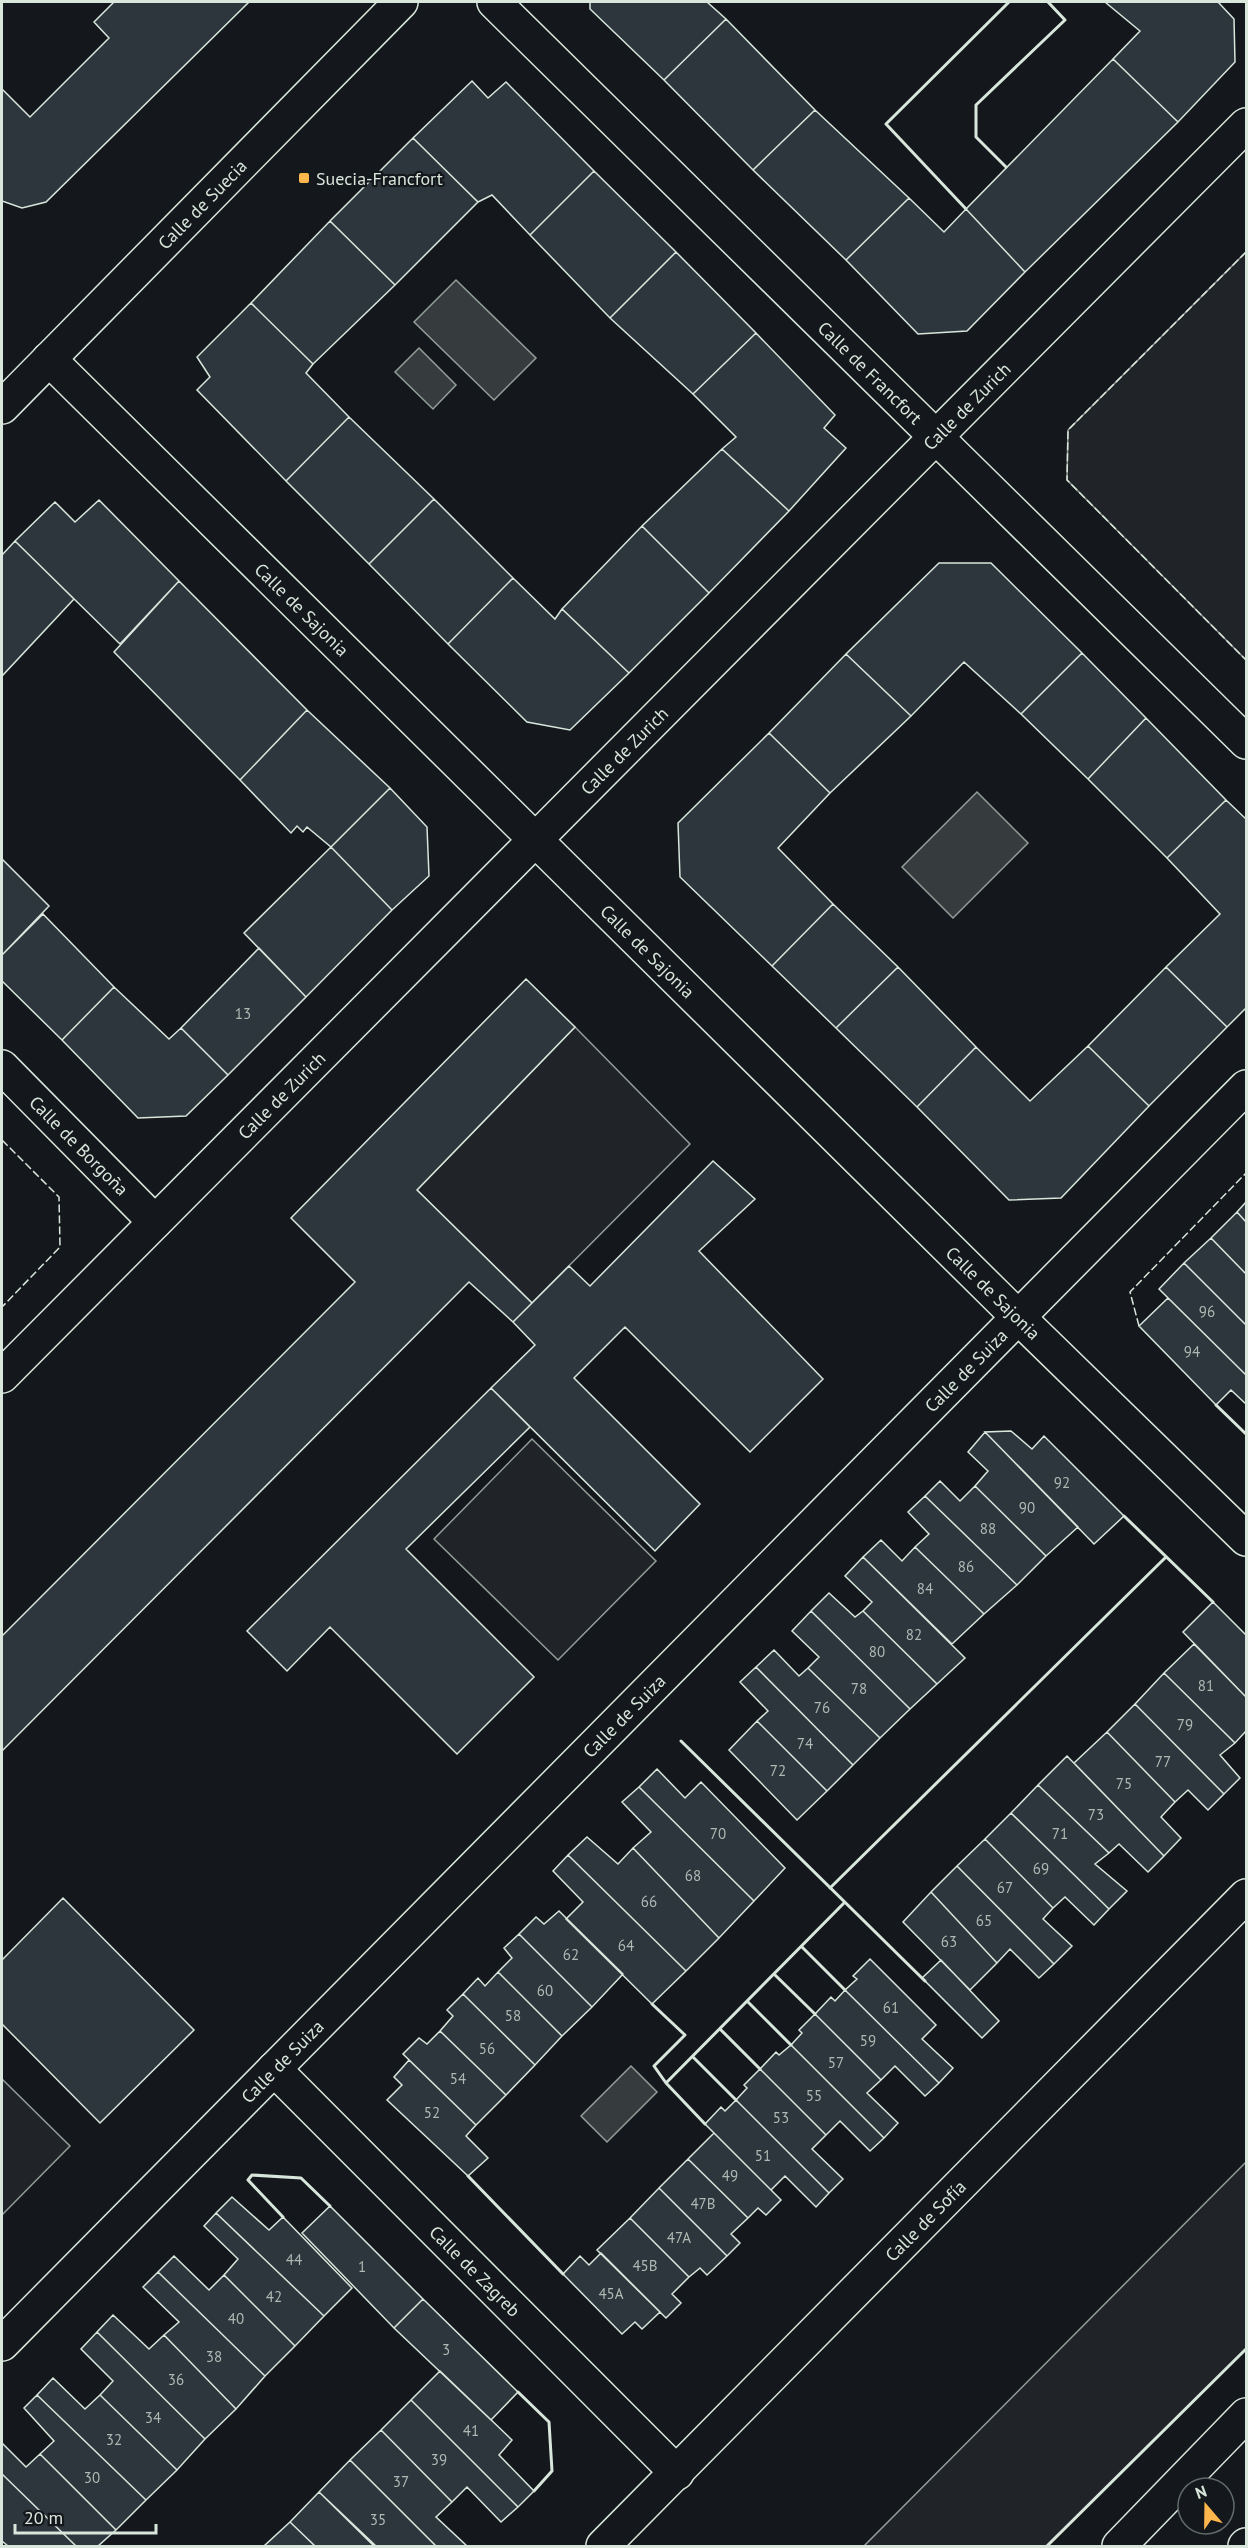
<svg xmlns="http://www.w3.org/2000/svg" width="1248" height="2548" font-family="'PT Sans',sans-serif">
  <style>
    .green { fill: #202428; stroke: #939e99; stroke-width: 1.5 }
    .water { fill: #363b3e; stroke: #939e99; stroke-width: 1.5 }
    .building { fill: #2c363c; stroke: #d8e6dc; stroke-width: 1.5 }
    .lines { fill: none; stroke-linecap: round; stroke-linejoin: round }
    .street-casing { stroke: #d8e6dc; stroke-width: 36 }
    .secondary-casing { stroke: #d8e6dc; stroke-width: 36 }
    .highway-casing { stroke: #d8e6dc; stroke-width: 36 }
    .street { stroke: #14181c; stroke-width: 33 }
    .secondary { stroke: #14181c; stroke-width: 33 }
    .highway { stroke: #14181c; stroke-width: 33 }
    .fence { stroke: #d8e6dc; stroke-width: 1.5; stroke-dasharray: 8 3; stroke-linecap: butt }
    .wall { stroke: #d8e6dc; stroke-width: 3 }
    .poi-dot { fill: #ffb74d; stroke: #14181c; stroke-width: 2 }
    .labels { text-anchor: middle; dominant-baseline: central; stroke-width: 4.5; stroke-linejoin: round; paint-order: stroke }
    .number-label { font-size: 15px; fill: #adbab4 }
    .poi-label { font-size: 18px; fill: #d8e6dc; stroke: #14181c; text-anchor: start }
    .street-label { font-size: 18px; fill: #d8e6dc; stroke: #14181c }
  </style>
  <rect width="100%" height="100%" fill="#14181c"/>
  <path class="green" d="M1246,252V660L1067,480L1068,430Z
    M575,1027L690,1144L532,1303L417,1190Z
    M532,1439L656,1561L558,1660L434,1539Z
    M2,2079L70,2146L2,2215Z
    M1246,2162V2349L1047,2546H864Z"/>
  <path class="water" d="M456,280L536,358L494,400L414,322Z
    M419,348L456,385L433,409L395,372Z
    M977,792L1028,843L953,918L902,867Z
    M631,2066L657,2092L607,2142L581,2116Z"/>
  <path class="building" d="M114,2H249L46,202L22,208L2,201V89L30,117L109,38L94,22Z
    M590,2H707L726,19L664,80L590,9Z
    M1105,2H1218L1234,19L1235,62L1178,122L1113,59L1140,31Z
    M726,19L815,110L753,170L664,80Z
    M1113,59L1178,122L1025,272L966,209Z
    M472,81L488,98L506,82L594,171L530,235L492,195L478,202L413,138Z
    M815,110L909,198L846,260L753,170Z
    M413,138L478,202L395,285L330,221Z
    M594,171L676,252L610,318L530,235Z
    M909,198L944,232L966,209L1025,272L967,331L918,334L846,260Z
    M330,221L395,285L313,364L251,303Z
    M676,252L756,333L693,394L610,318Z
    M251,303L313,364L306,373L349,417L286,481L197,390L210,377L197,357Z
    M756,333L835,415L824,428L846,448L789,511L722,449L736,437L693,394Z
    M349,417L434,499L369,564L286,481Z
    M722,449L789,511L709,593L642,526Z
    M434,499L513,578L448,644L369,564Z
    M99,500L179,581L120,644L15,541L55,502L75,522Z
    M642,526L709,593L629,673L562,609Z
    M15,541L74,599L2,676V555Z
    M939,563H991L1082,653L1021,714L964,662L911,716L846,654Z
    M513,578L555,619L562,609L629,673L570,730L527,722L448,644Z
    M179,581L307,710L240,780L114,652Z
    M1082,653L1146,718L1088,779L1021,714Z
    M846,654L911,716L830,793L769,733Z
    M307,710L390,788L331,847L307,827L303,832L297,826L291,833L240,780Z
    M1146,718L1226,800L1167,858L1088,779Z
    M769,733L830,793L778,848L833,904L772,966L680,877L678,823Z
    M390,788L427,827L429,876L392,910L331,847Z
    M1226,800L1246,819V1008L1227,1027L1166,967L1220,914L1167,858Z
    M331,847L392,910L306,997L244,933Z
    M2,859L49,906L2,955Z
    M833,904L898,967L836,1028L772,966Z
    M43,914L114,987L62,1040L2,981V955Z
    M259,948L306,997L228,1075L181,1028Z
    M898,967L976,1047L917,1107L836,1028Z
    M1166,967L1227,1027L1149,1106L1088,1046Z
    M526,979L575,1027L417,1190L532,1303L513,1322L469,1282L2,1751V1636L355,1282L291,1218Z
    M114,987L169,1039L181,1028L228,1075L186,1116L138,1118L62,1040Z
    M1088,1046L1149,1106L1061,1198L1009,1200L917,1107L976,1047L1030,1101Z
    M713,1161L755,1199L699,1251L823,1379L750,1452L625,1327L574,1378L700,1504L655,1551L491,1388L535,1345L513,1322L569,1266L590,1286Z
    M1246,1202V1222L1237,1212Z
    M1237,1212L1246,1222V1274L1211,1238Z
    M1211,1238L1246,1274V1325L1184,1263Z
    M1184,1263L1246,1325V1375L1159,1289Z
    M1168,1298L1246,1375V1404L1231,1390L1216,1405L1139,1326Z
    M491,1388L530,1427L406,1549L534,1677L457,1754L330,1627L287,1671L247,1631Z
    M1011,1431L1032,1449L1044,1436L1124,1516L1094,1544L985,1432Z
    M985,1432L1078,1527L1046,1556L975,1486L988,1471L968,1452Z
    M940,1481L960,1501L975,1486L1046,1556L1017,1585L925,1496Z
    M925,1496L1017,1585L984,1614L915,1547L929,1534L908,1512Z
    M881,1540L902,1561L915,1547L984,1614L952,1644L863,1557Z
    M863,1557L965,1658L937,1684L863,1611L872,1602L845,1576Z
    M829,1593L855,1617L863,1611L937,1684L910,1709L811,1611Z
    M1213,1602L1246,1635V1697L1183,1632Z
    M811,1611L910,1709L880,1738L808,1668L819,1657L792,1631Z
    M1194,1644L1246,1697V1731L1235,1743L1164,1673Z
    M774,1650L799,1676L808,1668L880,1738L853,1765L756,1667Z
    M756,1667L853,1765L827,1791L757,1721L768,1711L740,1682Z
    M1164,1673L1235,1743L1220,1755L1240,1778L1224,1794L1135,1704Z
    M1135,1704L1224,1794L1208,1810L1188,1790L1175,1802L1107,1732Z
    M757,1721L827,1791L797,1820L729,1750Z
    M1107,1732L1175,1802L1161,1817L1181,1838L1164,1856L1074,1763Z
    M1067,1756L1164,1856L1148,1872L1119,1844L1109,1853L1038,1785Z
    M657,1769L685,1798L701,1782L785,1868L754,1901L639,1787Z
    M1038,1785L1109,1853L1095,1864L1127,1891L1109,1909L1011,1813Z
    M639,1787L754,1901L719,1938L633,1848L651,1832L622,1802Z
    M1011,1813L1109,1909L1094,1925L1065,1897L1053,1908L985,1839Z
    M587,1837L618,1864L633,1848L719,1938L686,1971L568,1855Z
    M985,1839L1053,1908L1043,1919L1072,1946L1054,1964L957,1866Z
    M568,1855L686,1971L652,2004L566,1919L583,1902L553,1871Z
    M957,1866L1054,1964L1039,1978L1010,1949L997,1963L931,1892Z
    M931,1892L997,1963L970,1990L903,1922Z
    M63,1898L194,2030L100,2123L2,2024V1960Z
    M559,1911L623,1974L592,2007L519,1934L536,1917L544,1924Z
    M519,1934L592,2007L562,2036L498,1972L512,1958L504,1948Z
    M870,1959L936,2025L922,2039L953,2068L939,2083L845,1990L857,1979L853,1976Z
    M941,1960L999,2021L982,2038L922,1978Z
    M498,1972L562,2036L535,2065L463,1994L478,1978L485,1986Z
    M845,1990L939,2083L925,2096L895,2066L881,2080L815,2014L831,1997L835,2001Z
    M463,1994L535,2065L506,2095L440,2031L453,2016L447,2010Z
    M815,2014L881,2080L867,2093L898,2123L884,2138L791,2045L802,2033L799,2030Z
    M440,2031L506,2095L476,2125L403,2054L419,2038L427,2044Z
    M791,2045L884,2138L870,2151L840,2121L826,2135L760,2069L776,2052L779,2055Z
    M409,2060L476,2125L466,2136L488,2158L468,2176L387,2100L402,2085L394,2077Z
    M760,2069L826,2135L812,2149L843,2179L829,2193L736,2100L747,2088L744,2085Z
    M736,2100L829,2193L816,2207L785,2176L771,2190L705,2124L721,2107L725,2111Z
    M714,2133L781,2200L766,2215L758,2208L748,2218L688,2159Z
    M688,2159L748,2218L731,2234L740,2243L727,2256L659,2188Z
    M659,2188L727,2256L707,2275L700,2268L689,2277L630,2218Z
    M232,2197L269,2230L283,2217L352,2288L324,2316L216,2213Z
    M330,2206L423,2299L394,2328L302,2233Z
    M216,2213L324,2316L295,2346L224,2275L238,2259L204,2226Z
    M630,2218L689,2277L672,2294L681,2303L666,2318L597,2250Z
    M601,2253L660,2312L642,2329L635,2322L622,2334L563,2274L580,2256L589,2265Z
    M174,2256L209,2290L224,2275L295,2346L265,2376L158,2272Z
    M158,2272L265,2376L236,2409L164,2335L179,2322L143,2287Z
    M423,2299L518,2392L491,2420L394,2328Z
    M113,2315L149,2349L164,2335L236,2409L205,2439L97,2332Z
    M97,2332L205,2439L177,2470L100,2395L113,2381L81,2349Z
    M440,2371L512,2440L499,2455L534,2491L518,2507L411,2400Z
    M53,2378L85,2409L100,2395L177,2470L146,2500L37,2395Z
    M37,2395L146,2500L116,2530L40,2454L54,2441L24,2408Z
    M411,2400L518,2507L501,2522L467,2487L452,2502L381,2430Z
    M381,2430L452,2502L436,2517L467,2546H436L350,2460Z
    M2,2443L26,2467L40,2454L116,2530L98,2546H76L2,2474Z
    M350,2460L436,2546H376L319,2492Z
    M2,2474L76,2546H8L2,2541Z
    M319,2492L374,2546H315L290,2522Z
    M290,2522L315,2546H264Z"/>
  <g class="lines">
    <g class="street-casing">
      <g id="street">
        <path id="s1" d="M494,2L1246,742"/>
        <path id="s2" d="M49,359L1019,1318L1246,1539"/>
        <path id="s3" d="M2,1067L155,1222"/>
        <path id="s4" d="M2,1376L1246,125"/>
        <path id="s5" d="M274,2069L677,2473"/>
        <path id="s6" d="M2,2344L1246,1087"/>
        <path id="s7" d="M603,2546L1246,1896"/>
      </g>
    </g>
    <g class="secondary-casing">
      <g id="secondary">
        <path id="s8" d="M2,407L401,2"/>
      </g>
    </g>
    <g class="highway-casing">
      <path id="highway" d="M1119,2546L1246,2415
        M1245,2546L1246,2545"/>
    </g>
    <use href="#street" class="street"/>
    <use href="#secondary" class="secondary"/>
    <use href="#highway" class="highway"/>
    <path class="fence" d="M1246,252L1068,430L1067,480L1246,660
      M2,1140L59,1197L60,1247L2,1307
      M1139,1326L1130,1292L1246,1173"/>
    <path class="wall" d="M1006,167L976,137V105L1065,20L1048,2
      M966,209L886,124L1009,2
      M1216,1405L1246,1434
      M1124,1516L1213,1602
      M681,1741L925,1981
      M830,1888L1166,1557
      M802,1947L845,1990
      M774,1974L815,2014
      M747,2001L791,2045
      M652,2004L685,2035L654,2066L666,2083L705,2124
      M720,2029L760,2069
      M693,2057L736,2100
      M666,2083L844,1903
      M468,2176L563,2274
      M283,2217L248,2180L252,2175L301,2178L330,2206
      M518,2392L549,2422L552,2471L534,2491
      M1047,2546L1246,2349"/>
  </g>
  <rect class="poi-dot" x="298" y="172" width="12" height="12" rx="3"/>
  <g class="labels">
    <g class="number-label">
      <text x="243" y="1013">13</text>
      <text x="1207" y="1311">96</text>
      <text x="1192" y="1351">94</text>
      <text x="1062" y="1482">92</text>
      <text x="1027" y="1507">90</text>
      <text x="988" y="1528">88</text>
      <text x="966" y="1566">86</text>
      <text x="925" y="1588">84</text>
      <text x="914" y="1634">82</text>
      <text x="877" y="1651">80</text>
      <text x="1206" y="1685">81</text>
      <text x="859" y="1688">78</text>
      <text x="822" y="1707">76</text>
      <text x="1185" y="1724">79</text>
      <text x="805" y="1743">74</text>
      <text x="1163" y="1761">77</text>
      <text x="778" y="1770">72</text>
      <text x="1124" y="1783">75</text>
      <text x="1096" y="1814">73</text>
      <text x="718" y="1833">70</text>
      <text x="1060" y="1833">71</text>
      <text x="1041" y="1868">69</text>
      <text x="693" y="1875">68</text>
      <text x="1005" y="1887">67</text>
      <text x="649" y="1901">66</text>
      <text x="984" y="1920">65</text>
      <text x="949" y="1941">63</text>
      <text x="626" y="1945">64</text>
      <text x="571" y="1954">62</text>
      <text x="545" y="1990">60</text>
      <text x="891" y="2007">61</text>
      <text x="513" y="2015">58</text>
      <text x="868" y="2040">59</text>
      <text x="487" y="2048">56</text>
      <text x="836" y="2062">57</text>
      <text x="458" y="2078">54</text>
      <text x="814" y="2095">55</text>
      <text x="432" y="2112">52</text>
      <text x="781" y="2117">53</text>
      <text x="763" y="2155">51</text>
      <text x="730" y="2175">49</text>
      <text x="703" y="2203">47B</text>
      <text x="679" y="2237">47A</text>
      <text x="294" y="2259">44</text>
      <text x="645" y="2265">45B</text>
      <text x="362" y="2266">1</text>
      <text x="611" y="2293">45A</text>
      <text x="274" y="2296">42</text>
      <text x="236" y="2318">40</text>
      <text x="446" y="2349">3</text>
      <text x="214" y="2356">38</text>
      <text x="176" y="2379">36</text>
      <text x="153" y="2417">34</text>
      <text x="471" y="2430">41</text>
      <text x="114" y="2439">32</text>
      <text x="439" y="2459">39</text>
      <text x="92" y="2477">30</text>
      <text x="401" y="2481">37</text>
      <text x="378" y="2519">35</text>
    </g>
    <g class="poi-label">
      <text x="316" y="178">Suecia-Francfort</text>
    </g>
    <g class="street-label">
      <text stroke="none"><textPath href="#s8" startOffset="285">Calle de Suecia</textPath></text>
      <text stroke="none"><textPath href="#s1" startOffset="528">Calle de Francfort</textPath></text>
      <text stroke="none"><textPath href="#s4" startOffset="1368">Calle de Zurich</textPath></text>
      <text stroke="none"><textPath href="#s2" startOffset="356">Calle de Sajonia</textPath></text>
      <text stroke="none"><textPath href="#s4" startOffset="882">Calle de Zurich</textPath></text>
      <text stroke="none"><textPath href="#s2" startOffset="842">Calle de Sajonia</textPath></text>
      <text stroke="none"><textPath href="#s4" startOffset="396">Calle de Zurich</textPath></text>
      <text stroke="none"><textPath href="#s3" startOffset="110">Calle de Borgoña</textPath></text>
      <text stroke="none"><textPath href="#s2" startOffset="1328">Calle de Sajonia</textPath></text>
      <text stroke="none"><textPath href="#s6" startOffset="1370">Calle de Suiza</textPath></text>
      <text stroke="none"><textPath href="#s6" startOffset="884">Calle de Suiza</textPath></text>
      <text stroke="none"><textPath href="#s6" startOffset="398">Calle de Suiza</textPath></text>
      <text stroke="none"><textPath href="#s7" startOffset="458">Calle de Sofía</textPath></text>
      <text stroke="none"><textPath href="#s5" startOffset="285">Calle de Zagreb</textPath></text>
    </g>
  </g>
  <rect width="1248" height="2548" fill="none" stroke="#d8e6dc" stroke-width="6"/>
  <g transform="translate(1206 2506) rotate(340)"><circle r="28" fill="#14181c" stroke="#626a69" stroke-width="1.5"/>
  <path d="M0-4.5L10 22L0 15L-10 22Z" fill="#ffb74d"/>
  <text y="-9" font-size="16" font-weight="bold" text-anchor="middle" fill="#d8e6dc">N</text>
  </g>
  <path d="M15 2524v9h141v-9" fill="none" stroke="#d8e6dc" stroke-width="3"/>
  <text x="24" y="2524" font-size="18" fill="#d8e6dc" stroke="#14181c" stroke-width="4.5" paint-order="stroke">20 m</text>
</svg>
